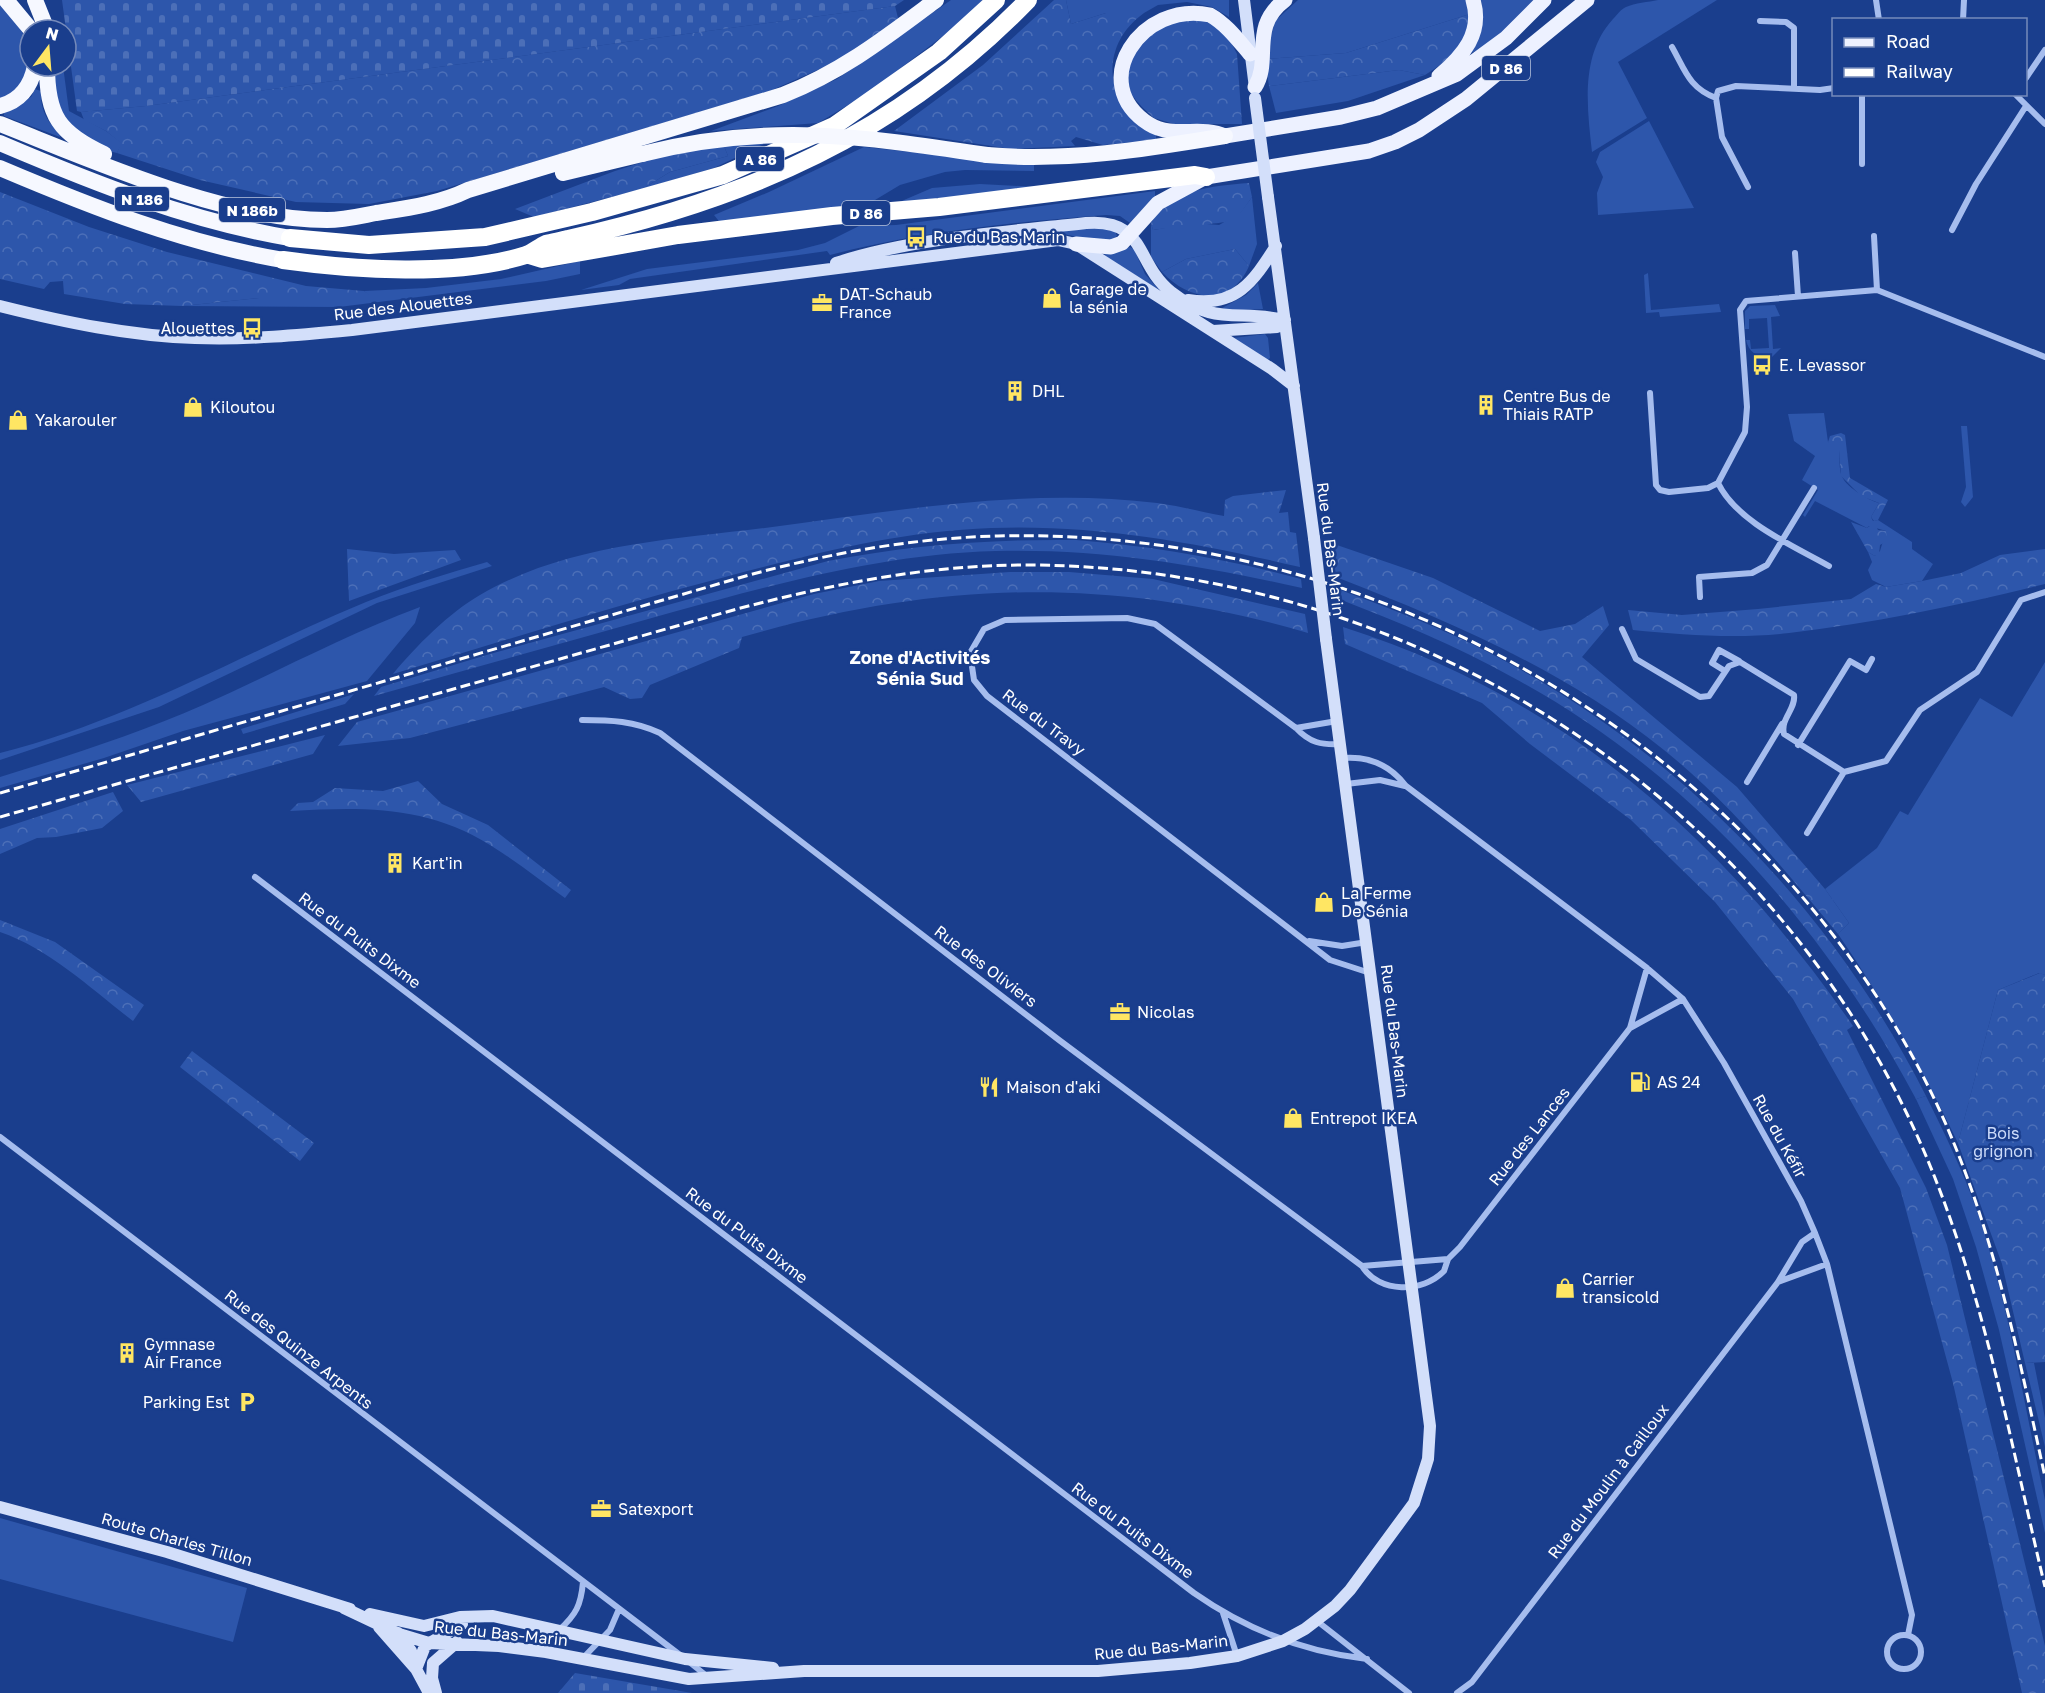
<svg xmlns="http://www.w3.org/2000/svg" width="2045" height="1693" font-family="'Golos Text',sans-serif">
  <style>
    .grass { fill: #2d56ab }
    .forest { fill: url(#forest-crowns) }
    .cemetery { fill: url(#cemetery-stones) }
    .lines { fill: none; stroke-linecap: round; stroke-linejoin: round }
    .minor { stroke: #a6bdee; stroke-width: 6 }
    .secondary { stroke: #d3dffa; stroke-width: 12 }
    .primary { stroke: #edf1ff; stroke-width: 15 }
    .trunk { stroke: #f6f8ff; stroke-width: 16 }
    .motorway { stroke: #fff; stroke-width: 18 }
    .rail { stroke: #fff; stroke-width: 3; stroke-dasharray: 10 4.5; stroke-linecap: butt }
    .secondary-bridge { stroke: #d3dffa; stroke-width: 12 }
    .trunk-bridge { stroke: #f6f8ff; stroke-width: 16 }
    .labels { text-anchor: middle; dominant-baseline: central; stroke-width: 5; stroke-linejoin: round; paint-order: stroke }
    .shield { fill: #1a3e8d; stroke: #bac5dd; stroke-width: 1.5 }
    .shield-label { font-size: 15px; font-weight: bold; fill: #fff }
    .poi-label { font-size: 16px; fill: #fff; stroke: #1a3e8d; text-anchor: start }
    .street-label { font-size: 16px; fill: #fff; stroke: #1a3e8d }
    .park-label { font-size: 16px; fill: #ccdbfa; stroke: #1a3e8d }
    .neighbourhood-label { font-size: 18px; font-weight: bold; fill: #fff; stroke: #1a3e8d }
  </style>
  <defs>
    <pattern id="forest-crowns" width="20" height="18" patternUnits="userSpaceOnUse" patternTransform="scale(1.5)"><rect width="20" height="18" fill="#2d56ab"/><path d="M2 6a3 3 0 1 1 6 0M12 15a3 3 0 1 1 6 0" fill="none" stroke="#4c6fb8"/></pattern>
    <pattern id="cemetery-stones" width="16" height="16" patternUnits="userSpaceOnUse" patternTransform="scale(1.5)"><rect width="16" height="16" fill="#2d56ab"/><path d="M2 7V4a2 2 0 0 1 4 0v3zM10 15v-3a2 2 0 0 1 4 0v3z" fill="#4c6fb8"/></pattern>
  </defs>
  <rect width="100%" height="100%" fill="#1a3e8d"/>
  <path class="grass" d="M951,0H983L951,30L865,95L818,123L711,131L778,106L837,79Z
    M1066,0H1229V17L1212,7L1187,2L1158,5L1144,13H1106L1071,24Z
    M1298,0H1466L1470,14L1346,53L1265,59L1275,21Z
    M1481,0H1535C1520,17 1492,49 1470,53C1481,36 1485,21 1481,0Z
    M1658,0H1717L1618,62L1647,118L1592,152C1587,107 1580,55 1613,19C1617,15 1621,9 1626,7C1635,3 1648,2 1658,0Z
    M0,3C17,24 42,49 24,78C16,90 13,94 0,99Z
    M53,66H63L69,111L106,131L122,143L117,153C96,148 63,133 57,109C53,96 54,80 53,66Z
    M1399,70L1425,75L1348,101L1276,113L1269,86Z
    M35,89L41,91C40,109 47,123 61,134L60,137L4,116V112L31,97Z
    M1649,121L1694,208L1598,215L1597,193L1603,177L1596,162L1600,152Z
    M766,143L714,168L642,189L670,172L728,156L724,146Z
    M864,147L1034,165V171L965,170L945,172L900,185L865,206L722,225L714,215L769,192Z
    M980,184L1040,187L897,203L932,188Z
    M1155,191V196L1130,223L1120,216L1106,215C1014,222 919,232 830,255L827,251L630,279L619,285L581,290L647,269L798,250L825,243L859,226L896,225Z
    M1252,197L1257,244L1249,266L1235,249L1186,259L1162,272L1151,257V223L1153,230L1195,223L1219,225L1240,213Z
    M1100,228L1115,230L1117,236C1103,249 1070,232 1053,233L1052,231Z
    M1130,247L1134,249L1145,274L1159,290L1103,255Z
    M580,261V274L546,281L339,307L182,306L259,298H372L364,291L426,288L501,279Z
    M1648,273L1651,310L1719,304L1721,312L1660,317L1659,312L1646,313L1644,275Z
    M1258,283L1263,309L1227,311L1222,308L1246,295Z
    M1775,305L1780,316L1771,317L1773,349L1781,348L1772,357C1758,358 1749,353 1746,340H1750L1751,349L1769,348L1767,318L1749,319V329H1745V311L1750,306Z
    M1265,334L1268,338L1270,358L1268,360L1233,338Z
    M1824,413L1828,442L1839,450C1840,457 1839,467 1841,474C1844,486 1868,500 1879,503L1871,517L1873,521L1878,520L1912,542V549L1933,564L1922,581L1886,587L1872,580L1868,570L1872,562L1868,552L1875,556L1880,551L1886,531L1869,526L1867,528L1815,501L1805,517L1803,515L1818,490L1802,480L1815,456L1794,441L1788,414Z
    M1961,426H1967L1973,497L1965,507L1961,502L1966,487Z
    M487,562L492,566L377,603L159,707L0,760V753C130,720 243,653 366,602C405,586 446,574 487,562Z
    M420,607L415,623L367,681L183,731L104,758L0,788V777C68,756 137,734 203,705C275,673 345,635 420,607Z
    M2045,662V975L2039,973L1998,990L1958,1143C1923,1070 1884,1001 1838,934L1849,923L1825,889L1877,848L1900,811L1908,815L1980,698L2012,717Z
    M354,694L345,704L243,734L241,729Z
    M1926,1096C1944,1132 1962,1169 1976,1208C2008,1299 2024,1405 2045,1500V1533L1999,1330L1976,1247L1953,1179L1916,1099Z
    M2025,1363H2034L2045,1418V1447Z
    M0,1518L247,1588L233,1642L0,1579Z"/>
  <path class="forest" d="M1054,0H1066L1071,24L1106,13H1144C1096,47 1105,110 1156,135V140L1103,145L1076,137L1071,141L1075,146L1011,149L894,131L983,65Z
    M895,6L899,22L856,53L772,90L437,191L369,204L296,202L200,180L117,153L121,143L106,131L84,120L81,112L146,106Z
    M1470,14C1469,43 1448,61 1425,75L1399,70L1269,86L1265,59L1346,53Z
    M1206,19L1225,31L1237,54L1242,124H1174L1154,118L1142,107L1131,94L1127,76L1131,47L1153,21Z
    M724,146L728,156L670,172L642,189L534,217L515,209L615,171L668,154Z
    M1249,183L1252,197C1246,205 1241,214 1234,220C1230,223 1165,228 1153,230L1151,223C1173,189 1211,186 1249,183Z
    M0,192L89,227L167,252L306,286L364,291L374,298H259L182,306L125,304L64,294L63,281L50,282L44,289L0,279Z
    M1235,249L1249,266C1231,308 1189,301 1162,272L1186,259Z
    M1841,433L1845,435L1850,478L1888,500L1878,520L1874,521L1871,517L1879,503L1861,496L1841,476L1839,450L1832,451L1828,442L1830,436Z
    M1286,490L1279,513L1288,512L1290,532L1296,533L1300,567C1197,543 1097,524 991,528C900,531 812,554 725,577C613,606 503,641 393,674C415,647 450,612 480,595C566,545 668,540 765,528C894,511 1026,487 1157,503C1179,506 1202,512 1224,516L1225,500L1233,496Z
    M1851,522L1867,528L1874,523L1878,530L1886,531L1887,541L1880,545L1879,554L1875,556L1868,552Z
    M1076,540C1152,546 1227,559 1301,579L1302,588C1200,565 1100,548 995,551C885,554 779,583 673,612C573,640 474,668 374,696L381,687L490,654L828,561C910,545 992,539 1076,540Z
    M1331,543L1433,578L1540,631L1575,624L1603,606L1609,625L1582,657L1737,787L1825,889L1849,923L1838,934C1784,869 1730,803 1664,750C1566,671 1452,622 1336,577Z
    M347,549L394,554L455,550L461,560L349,601Z
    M2045,549V584C1961,605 1874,623 1789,633C1738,639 1684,635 1633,630L1628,610L1682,615L1758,609L1851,599L1876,584L1886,587L1922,581L1961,573L2000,555Z
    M1010,572H1069L1153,579L1305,614L1308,633C1111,575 938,581 742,637L739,648L650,685L642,698L630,699L604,687L410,738L338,746L357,722L814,594L879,581Z
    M1338,589C1383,606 1428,623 1472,644C1668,741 1827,900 1926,1096L1916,1099C1823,924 1689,772 1512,677C1457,646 1398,622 1339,599Z
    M1343,627C1563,697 1723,838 1853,1026L1847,1030L1926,1188L1947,1245L2045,1646V1693H2022L1953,1383L1900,1188L1793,999L1715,902L1631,820L1530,744L1482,703L1345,644Z
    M325,735L313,754L141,802L127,785Z
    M418,781L442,804L488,825L571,890L565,898C540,880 516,861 490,845C426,805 362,807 290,811L298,803L313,802L335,788L383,791Z
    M113,792L123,811L102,828L56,837L37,838L0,854V829Z
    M0,920L55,942L144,1005L133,1021C91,989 50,949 0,932Z
    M2040,973L2045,975V1362L2025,1363L2002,1264L1958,1143L1998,990Z
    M192,1051L314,1143L300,1161L180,1067Z"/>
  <path class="cemetery" d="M62,0H904L895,6L146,106L81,112L77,111Z
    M575,1673L692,1693H724H558Z"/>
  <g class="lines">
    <path class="minor" d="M1876,0L1879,20
      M1963,20L1964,0
      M1760,21L1786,22L1794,28V88
      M1672,47C1685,70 1689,88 1716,98L1722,137L1748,187
      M2026,78L2045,50
      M2015,94L2045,124
      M1716,98L1718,91L1736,86L1820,90L1834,88
      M1862,164V94
      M1952,230L1976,184L2026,106
      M1874,236L1877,290
      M1795,253L1798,296
      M1650,393L1656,485L1660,490L1669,492L1708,488L1718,483L1745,432L1747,407L1740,310L1746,301L1877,290L2045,357
      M1718,483C1737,522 1792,545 1829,566
      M1700,597L1699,577L1752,573L1767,565L1814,488
      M1622,629L1636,659L1700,697L1709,696L1729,666L1740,662L1794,695C1796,709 1780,719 1784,734L1844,772L1886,761L1920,710L1977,672L2021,600L2045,592
      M1725,671L1712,663L1719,650L1739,661
      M582,720C611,720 634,721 660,733L1059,1040L1362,1266C1379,1294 1423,1293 1444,1271L1448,1259L1460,1247L1630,1028L1647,968
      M1296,728L1337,721
      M1341,744C1321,745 1310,743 1296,728L1155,624L1127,618L1005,620L984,629L970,653L974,680L987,696L1330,960L1370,973
      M1798,745L1850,661L1866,670L1872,659
      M1343,758C1369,756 1390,765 1406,786L1647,968L1683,999L1724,1063L1801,1201L1815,1233L1827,1264L1912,1615L1908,1635
      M1747,782L1782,724
      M1346,784L1380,780L1405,786
      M1807,833L1844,772
      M255,877L1194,1593C1247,1630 1303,1652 1367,1659
      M1309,941L1342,946L1367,942
      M1630,1028L1683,999
      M0,1137L680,1655
      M1362,1266L1448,1259
      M1778,1282L1827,1264
      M1223,1613L1237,1656
      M1317,1621L1409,1693
      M559,1630C576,1615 581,1605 583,1582
      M1887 1652a17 17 0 1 1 34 0a17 17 0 1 1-34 0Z
      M583,1658L610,1630L619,1609
      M688,1661L708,1677
      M1457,1693L1472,1682L1778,1282L1802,1242L1815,1233"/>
    <path class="secondary" d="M1244,0L1255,88
      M1268,197L1314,538
      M836,263C912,238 1006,232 1086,223C1147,218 1135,264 1171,292C1216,327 1237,309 1285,320
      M1188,300C1236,308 1253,282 1276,246
      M0,306C64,322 130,336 195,338C248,340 300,335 352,330L1058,240L1076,244L1272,369L1294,386
      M1213,331L1277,327L1285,320
      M0,1507L167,1552L350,1609
      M344,1608L399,1634L429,1643L499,1646L546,1652L689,1679L804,1671H1098L1190,1663L1237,1656L1283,1641L1305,1629L1335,1606L1350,1590L1414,1503L1428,1459L1430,1426L1326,639
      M370,1614L424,1626L460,1617L493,1616L685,1659L773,1668
      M379,1627L416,1669L429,1693
      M398,1633L411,1651L415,1668
      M416,1669L425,1646L462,1624
      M436,1693L432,1678L433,1663L457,1642"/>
    <path class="primary" d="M1250,54C1238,40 1226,24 1210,15C1142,0 1085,83 1149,124C1173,139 1201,125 1225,136L1341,117L1377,108L1457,74L1506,38L1544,0
      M1439,76C1463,56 1483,33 1473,0
      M1255,87C1272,60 1249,27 1285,0
      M1076,244L1111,247L1122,243L1158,203L1206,177L1369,151L1395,142L1419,130L1466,99L1587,0"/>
    <path class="trunk" d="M6,0L31,30
      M35,0L47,30
      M47,66C47,116 59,133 104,154
      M0,106C20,101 31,86 35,66
      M0,124C94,161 225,220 327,220C344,220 360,216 376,213C408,208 439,204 468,190L783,95C843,71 885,38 936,0
      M0,143C94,183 189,221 290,238
      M987,155C1068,162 1146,149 1225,136
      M0,168C92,207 183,243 283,260
      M563,173L642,154"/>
    <path class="motorway" d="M290,238L369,245L485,237L592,212L723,175L834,126L939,52L996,0
      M529,255L542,259L678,235L832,216L939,207L1195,175L1206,177
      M283,260C355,270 456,277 526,255C533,253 539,247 546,244C553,242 561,241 568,239C748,199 898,134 1028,0"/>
    <path class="rail" d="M0,793L749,575C831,553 913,538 998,536C1380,526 1758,745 1929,1088C1990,1211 2016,1344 2045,1477
      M0,817L737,609C833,584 927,565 1026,565C1397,565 1747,781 1908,1116C1979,1264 2007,1428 2045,1587"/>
    <path class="secondary-bridge" d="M1255,98L1268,197
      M1314,538L1326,639"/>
    <path class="trunk-bridge" d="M642,154C767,122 862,136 987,155"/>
  </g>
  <defs>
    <g id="bus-bare" transform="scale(1.62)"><path d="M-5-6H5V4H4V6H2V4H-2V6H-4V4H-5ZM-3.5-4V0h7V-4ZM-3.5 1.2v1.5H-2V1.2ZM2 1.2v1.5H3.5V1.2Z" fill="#ffe663" stroke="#1a3e8d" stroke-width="2.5" paint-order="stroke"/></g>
    <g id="shop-bare" transform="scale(1.62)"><path d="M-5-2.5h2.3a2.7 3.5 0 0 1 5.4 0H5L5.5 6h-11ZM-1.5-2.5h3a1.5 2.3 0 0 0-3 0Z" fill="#ffe663" stroke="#1a3e8d" stroke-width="2.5" paint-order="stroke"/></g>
    <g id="office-bare" transform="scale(1.62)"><path d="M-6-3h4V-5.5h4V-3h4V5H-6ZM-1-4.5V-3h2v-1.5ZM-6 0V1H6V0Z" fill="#ffe663" stroke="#1a3e8d" stroke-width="2.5" paint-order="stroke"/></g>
    <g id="building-bare" transform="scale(1.62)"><path d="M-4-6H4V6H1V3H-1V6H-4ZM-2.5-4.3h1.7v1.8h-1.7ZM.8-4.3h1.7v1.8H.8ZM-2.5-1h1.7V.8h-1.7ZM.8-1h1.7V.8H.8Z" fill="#ffe663" stroke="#1a3e8d" stroke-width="2.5" paint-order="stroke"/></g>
    <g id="fuel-bare" transform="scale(1.62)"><path d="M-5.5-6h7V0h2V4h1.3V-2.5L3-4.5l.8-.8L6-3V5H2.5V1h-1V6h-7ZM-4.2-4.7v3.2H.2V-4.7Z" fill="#ffe663" stroke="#1a3e8d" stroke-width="2.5" paint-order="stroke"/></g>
    <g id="restaurant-bare" transform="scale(1.62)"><path d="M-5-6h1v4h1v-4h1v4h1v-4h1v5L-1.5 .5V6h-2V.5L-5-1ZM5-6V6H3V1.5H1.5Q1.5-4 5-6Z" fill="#ffe663" stroke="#1a3e8d" stroke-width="2.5" paint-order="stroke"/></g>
    <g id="parking-bare" transform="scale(1.62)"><path d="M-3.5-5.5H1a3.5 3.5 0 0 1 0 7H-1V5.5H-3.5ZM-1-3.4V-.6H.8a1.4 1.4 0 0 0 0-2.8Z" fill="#ffe663" stroke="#1a3e8d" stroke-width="2.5" paint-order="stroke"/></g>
  </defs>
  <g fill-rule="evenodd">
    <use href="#bus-bare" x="916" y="237"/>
    <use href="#shop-bare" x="1052" y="298"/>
    <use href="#office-bare" x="822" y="303"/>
    <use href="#bus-bare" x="252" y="328"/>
    <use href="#bus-bare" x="1762" y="365"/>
    <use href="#building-bare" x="1015" y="391"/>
    <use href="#building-bare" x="1486" y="405"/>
    <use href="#shop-bare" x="193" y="407"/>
    <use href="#shop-bare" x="18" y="420"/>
    <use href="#building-bare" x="395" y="863"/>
    <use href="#shop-bare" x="1324" y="902"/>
    <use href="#office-bare" x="1120" y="1012"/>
    <use href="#fuel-bare" x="1640" y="1082"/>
    <use href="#restaurant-bare" x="989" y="1087"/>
    <use href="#shop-bare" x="1293" y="1118"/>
    <use href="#shop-bare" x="1565" y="1288"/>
    <use href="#building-bare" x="127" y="1353"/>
    <use href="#parking-bare" x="247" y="1402"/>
    <use href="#office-bare" x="601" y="1509"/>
  </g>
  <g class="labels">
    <g class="shield">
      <rect x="1482" y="56" width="48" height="24" rx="4.5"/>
      <rect x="736" y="147" width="48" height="24" rx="4.5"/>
      <rect x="115" y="187" width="54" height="24" rx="4.5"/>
      <rect x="219" y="198" width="66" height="24" rx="4.5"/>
      <rect x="842" y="201" width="48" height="24" rx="4.5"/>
    </g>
    <g class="shield-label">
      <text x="1506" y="68">D 86</text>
      <text x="760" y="159">A 86</text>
      <text x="142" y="199">N 186</text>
      <text x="252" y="210">N 186b</text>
      <text x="866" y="213">D 86</text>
    </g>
    <g class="poi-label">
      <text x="933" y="237">Rue du Bas Marin</text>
      <text x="1069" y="289">Garage de<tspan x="1069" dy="18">la sénia</tspan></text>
      <text x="839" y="294">DAT-Schaub<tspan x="839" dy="18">France</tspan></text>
      <text x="235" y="328" text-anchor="end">Alouettes</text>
      <text x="1779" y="365">E. Levassor</text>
      <text x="1032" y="391">DHL</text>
      <text x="1503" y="396">Centre Bus de<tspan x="1503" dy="18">Thiais RATP</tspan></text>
      <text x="210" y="407">Kiloutou</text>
      <text x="35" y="420">Yakarouler</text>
      <text x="412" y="863">Kart'in</text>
      <text x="1341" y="893">La Ferme<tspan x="1341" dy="18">De Sénia</tspan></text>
      <text x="1137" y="1012">Nicolas</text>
      <text x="1657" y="1082">AS 24</text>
      <text x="1006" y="1087">Maison d'aki</text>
      <text x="1310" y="1118">Entrepot IKEA</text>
      <text x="1582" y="1279">Carrier<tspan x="1582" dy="18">transicold</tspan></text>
      <text x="144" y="1344">Gymnase<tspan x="144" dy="18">Air France</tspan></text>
      <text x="230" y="1402" text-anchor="end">Parking Est</text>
      <text x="618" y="1509">Satexport</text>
    </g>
    <g class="street-label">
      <text transform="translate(403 306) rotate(-7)">Rue des Alouettes</text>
      <text transform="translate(1331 549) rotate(83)">Rue du Bas-Marin</text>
      <text transform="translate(1044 722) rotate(37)">Rue du Travy</text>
      <text transform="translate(360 940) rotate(37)">Rue du Puits Dixme</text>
      <text transform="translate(986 966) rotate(37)">Rue des Oliviers</text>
      <text transform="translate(1395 1031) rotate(83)">Rue du Bas-Marin</text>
      <text transform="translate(1529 1136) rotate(-52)">Rue des Lances</text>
      <text transform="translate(1780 1136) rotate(61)">Rue du Kéfir</text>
      <text transform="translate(747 1235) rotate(37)">Rue du Puits Dixme</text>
      <text transform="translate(299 1349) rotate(38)">Rue des Quinze Arpents</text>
      <text transform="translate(1608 1481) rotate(-53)">Rue du Moulin à Cailloux</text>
      <text transform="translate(1133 1530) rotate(37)">Rue du Puits Dixme</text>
      <text transform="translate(177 1539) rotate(16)">Route Charles Tillon</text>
      <text transform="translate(501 1633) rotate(6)">Rue du Bas-Marin</text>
      <text transform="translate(1161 1647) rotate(-6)">Rue du Bas-Marin</text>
    </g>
    <g class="park-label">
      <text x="2003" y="1133">Bois<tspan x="2003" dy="18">grignon</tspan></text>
    </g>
    <g class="neighbourhood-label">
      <text x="920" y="657">Zone d'Activités<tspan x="920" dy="21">Sénia Sud</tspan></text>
    </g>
  </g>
  <rect x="1832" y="18" width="195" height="78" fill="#1a3e8d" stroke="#768bbb" stroke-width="1.5"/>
  <rect x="1844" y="38" width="30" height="9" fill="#edf1ff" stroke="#768bbb" stroke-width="1.5"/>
  <text x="1886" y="48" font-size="18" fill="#ffffff">Road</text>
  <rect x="1844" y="68" width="30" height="9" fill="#ffffff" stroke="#768bbb" stroke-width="1.5"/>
  <text x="1886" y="78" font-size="18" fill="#ffffff">Railway</text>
  <g transform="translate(48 48) rotate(16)"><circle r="28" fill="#1a3e8d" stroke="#768bbb" stroke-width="1.5"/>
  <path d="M0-4.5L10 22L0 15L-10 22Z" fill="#ffe663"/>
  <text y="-9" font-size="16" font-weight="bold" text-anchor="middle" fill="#ffffff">N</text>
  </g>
</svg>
